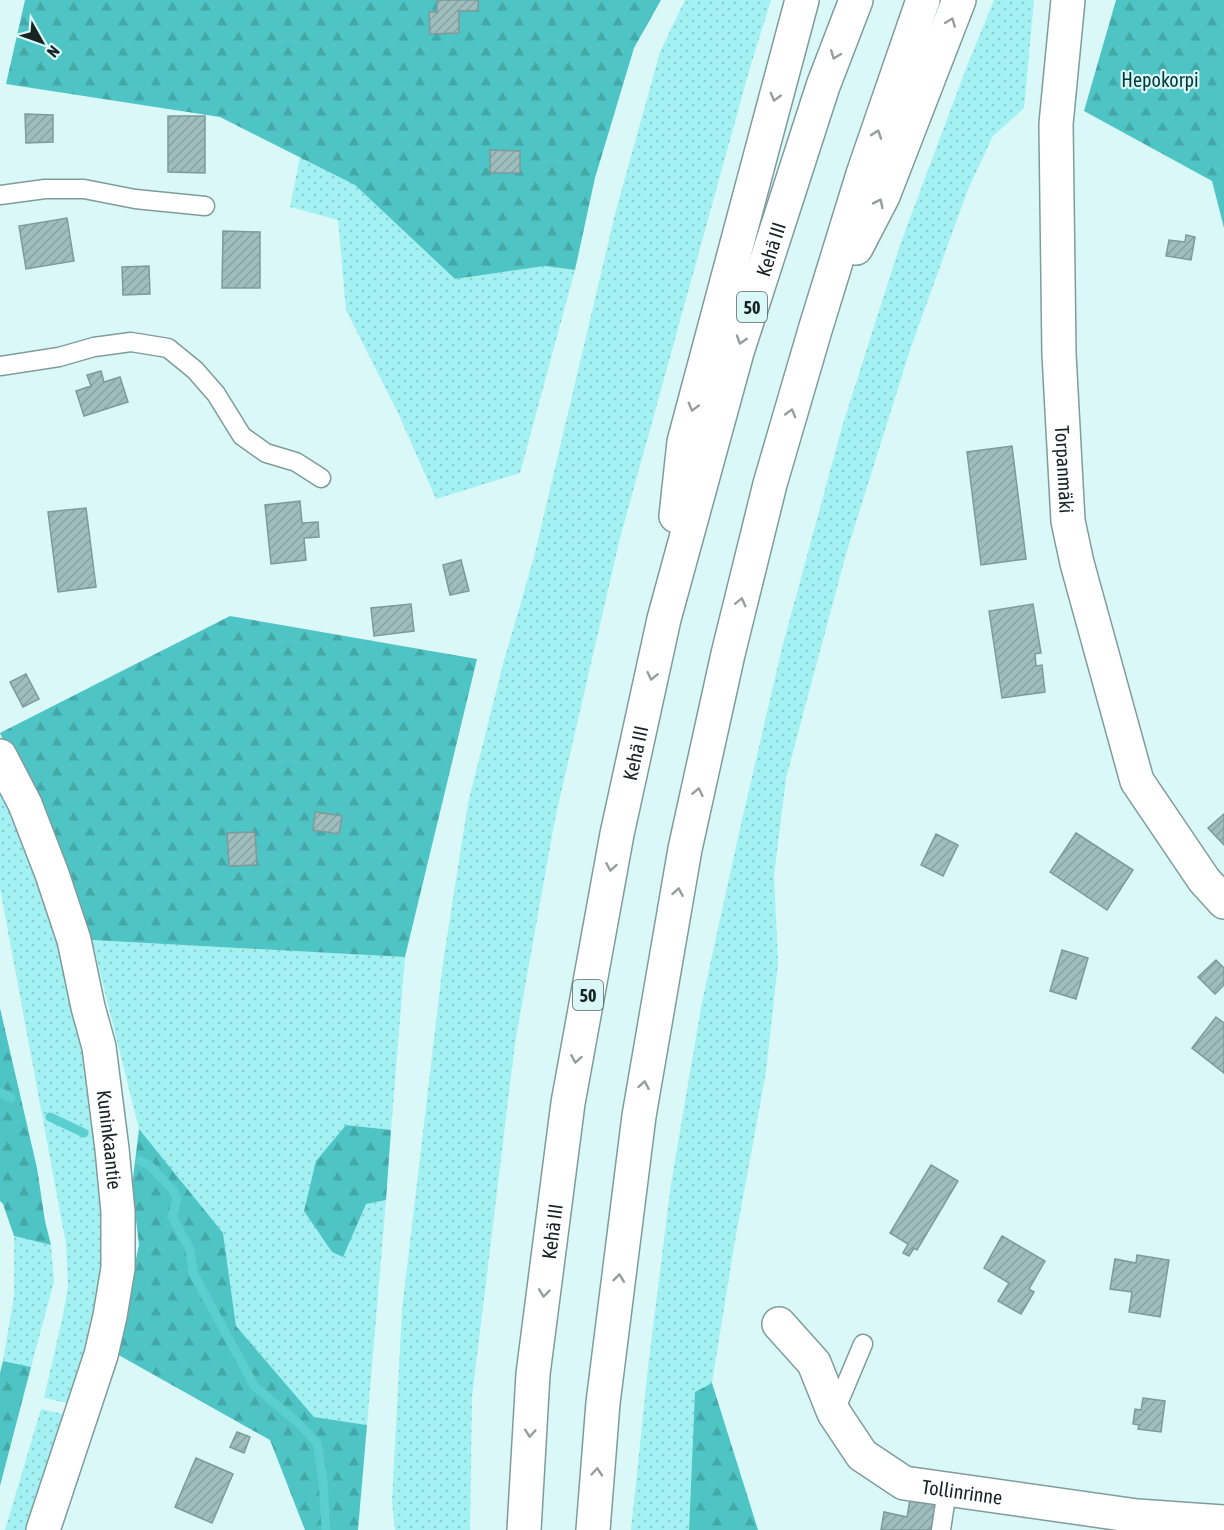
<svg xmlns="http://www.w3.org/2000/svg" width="1224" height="1530" font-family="'Asap Condensed',sans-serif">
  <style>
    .grass { fill: url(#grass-dots) }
    .forest { fill: url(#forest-firs) }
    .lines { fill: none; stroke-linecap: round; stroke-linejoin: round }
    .stream { stroke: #5bcecf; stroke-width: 9 }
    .building { fill: url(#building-hatch); stroke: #7e9a9a; stroke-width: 1.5 }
    .lane-casing { stroke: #7f9c9b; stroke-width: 21 }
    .street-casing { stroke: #7f9c9b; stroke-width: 36 }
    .secondary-casing { stroke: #7f9c9b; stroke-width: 36 }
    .highway-casing { stroke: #7f9c9b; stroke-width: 36 }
    .lane { stroke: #fff; stroke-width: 18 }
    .street { stroke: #fff; stroke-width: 33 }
    .secondary { stroke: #fff; stroke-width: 33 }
    .highway { stroke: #fff; stroke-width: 33 }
    .oneway { stroke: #979c9c }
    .labels { text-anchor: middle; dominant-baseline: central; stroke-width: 4.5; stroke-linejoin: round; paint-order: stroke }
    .shield { fill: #d9f8f7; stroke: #526363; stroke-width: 1.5 }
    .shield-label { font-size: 18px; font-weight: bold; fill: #182323 }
    .park-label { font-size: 20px; fill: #00393a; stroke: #d9f8f7 }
    .street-label { font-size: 20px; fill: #182323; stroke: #d9f8f7 }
  </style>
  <defs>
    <pattern id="grass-dots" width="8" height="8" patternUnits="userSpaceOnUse" patternTransform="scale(1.5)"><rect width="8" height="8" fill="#a3f1f2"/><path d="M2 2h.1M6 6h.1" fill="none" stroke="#8ccecf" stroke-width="1.8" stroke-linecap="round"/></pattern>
    <pattern id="forest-firs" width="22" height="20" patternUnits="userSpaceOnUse" patternTransform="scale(1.5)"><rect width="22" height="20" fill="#4fc4c5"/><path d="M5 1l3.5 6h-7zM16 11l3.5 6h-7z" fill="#44a8a9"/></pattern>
    <pattern id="building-hatch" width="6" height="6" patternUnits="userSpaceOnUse" patternTransform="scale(1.5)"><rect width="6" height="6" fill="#9fbdbd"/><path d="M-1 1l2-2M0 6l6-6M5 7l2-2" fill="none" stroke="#88a2a2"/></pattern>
  </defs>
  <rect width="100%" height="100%" fill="#d9f8f7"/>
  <path class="grass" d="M685,0H771L749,71L620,538L555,819L515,1043L472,1397L470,1530H395L392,1502L402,1310L443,963L468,803L503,664L534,557L615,214L660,52Z
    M994,0H1034L1024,108L993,136L968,189L911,347L846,554L786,778L774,875L778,963L766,1072L734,1246L712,1383L695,1392L689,1530H631L648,1368L671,1184L702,1002L739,833L782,648L842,427L900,245L967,66Z
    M300,157L355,185L455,279L545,266L575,270L520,473L436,499L398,413L346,310L338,220L290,207Z
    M0,789L13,816L38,879L60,945L83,1041L107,1227L98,1310L72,1404L44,1398L63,1315L68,1287L66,1244L0,888Z
    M92,940L405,957L391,1130L346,1125L366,1204L386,1200L367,1425L314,1417L236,1326L223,1233L139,1129Z
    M14,1236L51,1245L54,1281L31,1367L3,1361L14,1296Z
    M41,1409L67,1415L31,1530H5Z"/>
  <path class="forest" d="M25,0H661L634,48L595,178L575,270L545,266L455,279L355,185L220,117L6,84Z
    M1116,0H1224V228L1212,181L1084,111Z
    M230,616L477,659L405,957L92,940L0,733Z
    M0,1008L37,1168L45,1221L51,1245L14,1236L3,1204L0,1201Z
    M346,1125L391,1130L386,1200L366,1204L343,1257L332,1252L304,1211L316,1161Z
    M139,1129L223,1233L236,1326L314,1417L367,1425L358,1530H305L270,1440L115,1353L139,1245L132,1186Z
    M3,1361L31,1367L0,1486V1373Z
    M712,1383L758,1530H689L695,1392Z"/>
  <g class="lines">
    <path class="stream" d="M0,1092L11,1098
      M50,1117L84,1133
      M140,1161L149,1165L173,1190L177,1198L172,1217L190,1249L193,1273L255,1387L297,1422L317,1443L323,1480L326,1530"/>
  </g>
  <path class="building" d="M437,0H478V11H459V33L430,34L429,12H437Z
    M25,114L53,115V142L26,143Z
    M168,116H205V173L168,172Z
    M490,150L520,151V173H490Z
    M67,218L74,261L26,269L19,226Z
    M223,231L260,232V288H222Z
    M1186,235L1195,237L1191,260L1166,256L1169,240L1185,242Z
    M149,266L150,294L123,295L122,267Z
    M101,371L104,382L120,377L128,402L84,416L76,391L91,386L87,375Z
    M1012,446L1026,559L981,565L967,452Z
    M300,501L302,523L318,522L319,537L304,538L306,560L271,564L265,505Z
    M86,508L96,587L58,592L48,512Z
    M461,560L469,591L450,595L443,565Z
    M411,604L414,631L374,636L371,608Z
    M1033,604L1041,653L1035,654L1036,666L1042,665L1045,692L1002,698L989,611Z
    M26,674L39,699L23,707L10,682Z
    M315,812L342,816L339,834L313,830Z
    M1224,814V845L1208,828Z
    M255,832L257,865L229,866L227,833Z
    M1076,833L1133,870L1107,910L1050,872Z
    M936,834L958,845L943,876L921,865Z
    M1062,950L1088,958L1076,999L1050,991Z
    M1216,960L1224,968V985L1215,994L1198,977Z
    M1216,1017L1224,1023V1073L1192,1048Z
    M931,1165L958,1181L917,1250L914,1248L909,1256L903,1253L908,1244L890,1233Z
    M1002,1236L1045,1261L1029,1289L1034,1292L1021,1314L998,1301L1009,1283L984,1268Z
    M1137,1255L1169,1260L1160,1317L1129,1312L1132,1292L1110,1289L1115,1259L1136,1263Z
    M1143,1398L1165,1401L1161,1432L1138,1429L1139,1425L1133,1424L1135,1409L1141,1410Z
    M237,1432L250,1437L244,1453L230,1447Z
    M196,1458L233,1474L212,1523L175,1507Z
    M911,1493L937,1498L931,1530H881L884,1512L907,1517Z"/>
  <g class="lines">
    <g class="lane-casing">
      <path id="lane" d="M0,195L45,189H84L135,199L205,206
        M0,366L59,357L94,347L131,342L168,348L195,370L216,394L242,436L266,453L296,462L321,478
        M834,1413L863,1344
        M941,1530L947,1490"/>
    </g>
    <g class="street-casing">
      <g id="street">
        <path id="s1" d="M1068,0L1056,124L1059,354L1068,521L1077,563L1137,781L1204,880L1224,902"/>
        <path id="s2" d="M779,1324L814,1363L834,1413L862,1455L904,1483L1137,1516L1224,1522"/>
      </g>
    </g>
    <g class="secondary-casing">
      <g id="secondary">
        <path id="s3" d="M0,756L25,804L52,874L74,940L88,1007L99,1047L112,1149L118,1212V1268L110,1316L101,1355L43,1530"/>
      </g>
    </g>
    <g class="highway-casing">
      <g id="highway">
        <path d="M856,248L883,196L959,0"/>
        <path d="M676,516L684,442L802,0"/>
        <path id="s4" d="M524,1530L533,1374L568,1103L617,834L664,619L737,352L823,86L856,0"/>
        <path d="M593,1530L603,1403L639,1116L685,849L728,654L770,484L815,330L863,174L923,0"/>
      </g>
    </g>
    <use href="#lane" class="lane"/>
    <use href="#street" class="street"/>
    <use href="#secondary" class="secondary"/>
    <use href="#highway" class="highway"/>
  </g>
  <defs><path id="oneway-chevron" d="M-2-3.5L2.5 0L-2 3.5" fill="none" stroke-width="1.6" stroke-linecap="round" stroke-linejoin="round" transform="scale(1.5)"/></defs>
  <g class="oneway">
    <use href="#oneway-chevron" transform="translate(951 22) rotate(-69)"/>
    <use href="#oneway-chevron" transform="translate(835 55) rotate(111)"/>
    <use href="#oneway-chevron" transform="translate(775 97) rotate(105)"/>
    <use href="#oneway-chevron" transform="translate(877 134) rotate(-71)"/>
    <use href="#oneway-chevron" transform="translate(879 203) rotate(-64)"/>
    <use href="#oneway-chevron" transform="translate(741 340) rotate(108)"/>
    <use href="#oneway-chevron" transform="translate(693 407) rotate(105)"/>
    <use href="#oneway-chevron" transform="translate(791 413) rotate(-74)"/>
    <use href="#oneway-chevron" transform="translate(741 602) rotate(-76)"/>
    <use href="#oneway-chevron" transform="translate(652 676) rotate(102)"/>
    <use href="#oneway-chevron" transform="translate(698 792) rotate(-78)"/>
    <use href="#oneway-chevron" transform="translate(611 867) rotate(100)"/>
    <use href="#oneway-chevron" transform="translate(678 892) rotate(-80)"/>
    <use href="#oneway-chevron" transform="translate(576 1059) rotate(100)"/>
    <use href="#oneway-chevron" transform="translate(644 1085) rotate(-80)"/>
    <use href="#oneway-chevron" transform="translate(619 1278) rotate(-83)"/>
    <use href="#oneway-chevron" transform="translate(544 1293) rotate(97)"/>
    <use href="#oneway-chevron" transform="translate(530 1433) rotate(94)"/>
    <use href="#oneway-chevron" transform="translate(597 1472) rotate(-85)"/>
  </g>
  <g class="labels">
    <g class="shield">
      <rect x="737" y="292" width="30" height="30" rx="4.5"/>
      <rect x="573" y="980" width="30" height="30" rx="4.5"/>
    </g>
    <g class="shield-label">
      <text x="752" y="307">50</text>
      <text x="588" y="995">50</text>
    </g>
    <g class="park-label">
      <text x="1160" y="79">Hepokorpi</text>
    </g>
    <g class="street-label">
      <text stroke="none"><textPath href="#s4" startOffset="1308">Kehä III</textPath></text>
      <text stroke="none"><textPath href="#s1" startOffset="470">Torpanmäki</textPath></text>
      <text stroke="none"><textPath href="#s4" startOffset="786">Kehä III</textPath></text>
      <text stroke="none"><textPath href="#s3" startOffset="402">Kuninkaantie</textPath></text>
      <text stroke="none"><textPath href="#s4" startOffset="300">Kehä III</textPath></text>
      <text stroke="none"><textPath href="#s2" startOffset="266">Tollinrinne</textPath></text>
    </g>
  </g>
  <g transform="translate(42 42) rotate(130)" stroke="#d9f8f7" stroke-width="4.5" paint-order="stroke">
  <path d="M0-4.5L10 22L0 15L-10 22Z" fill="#182323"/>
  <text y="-9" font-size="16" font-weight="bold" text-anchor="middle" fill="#182323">N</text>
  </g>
</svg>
